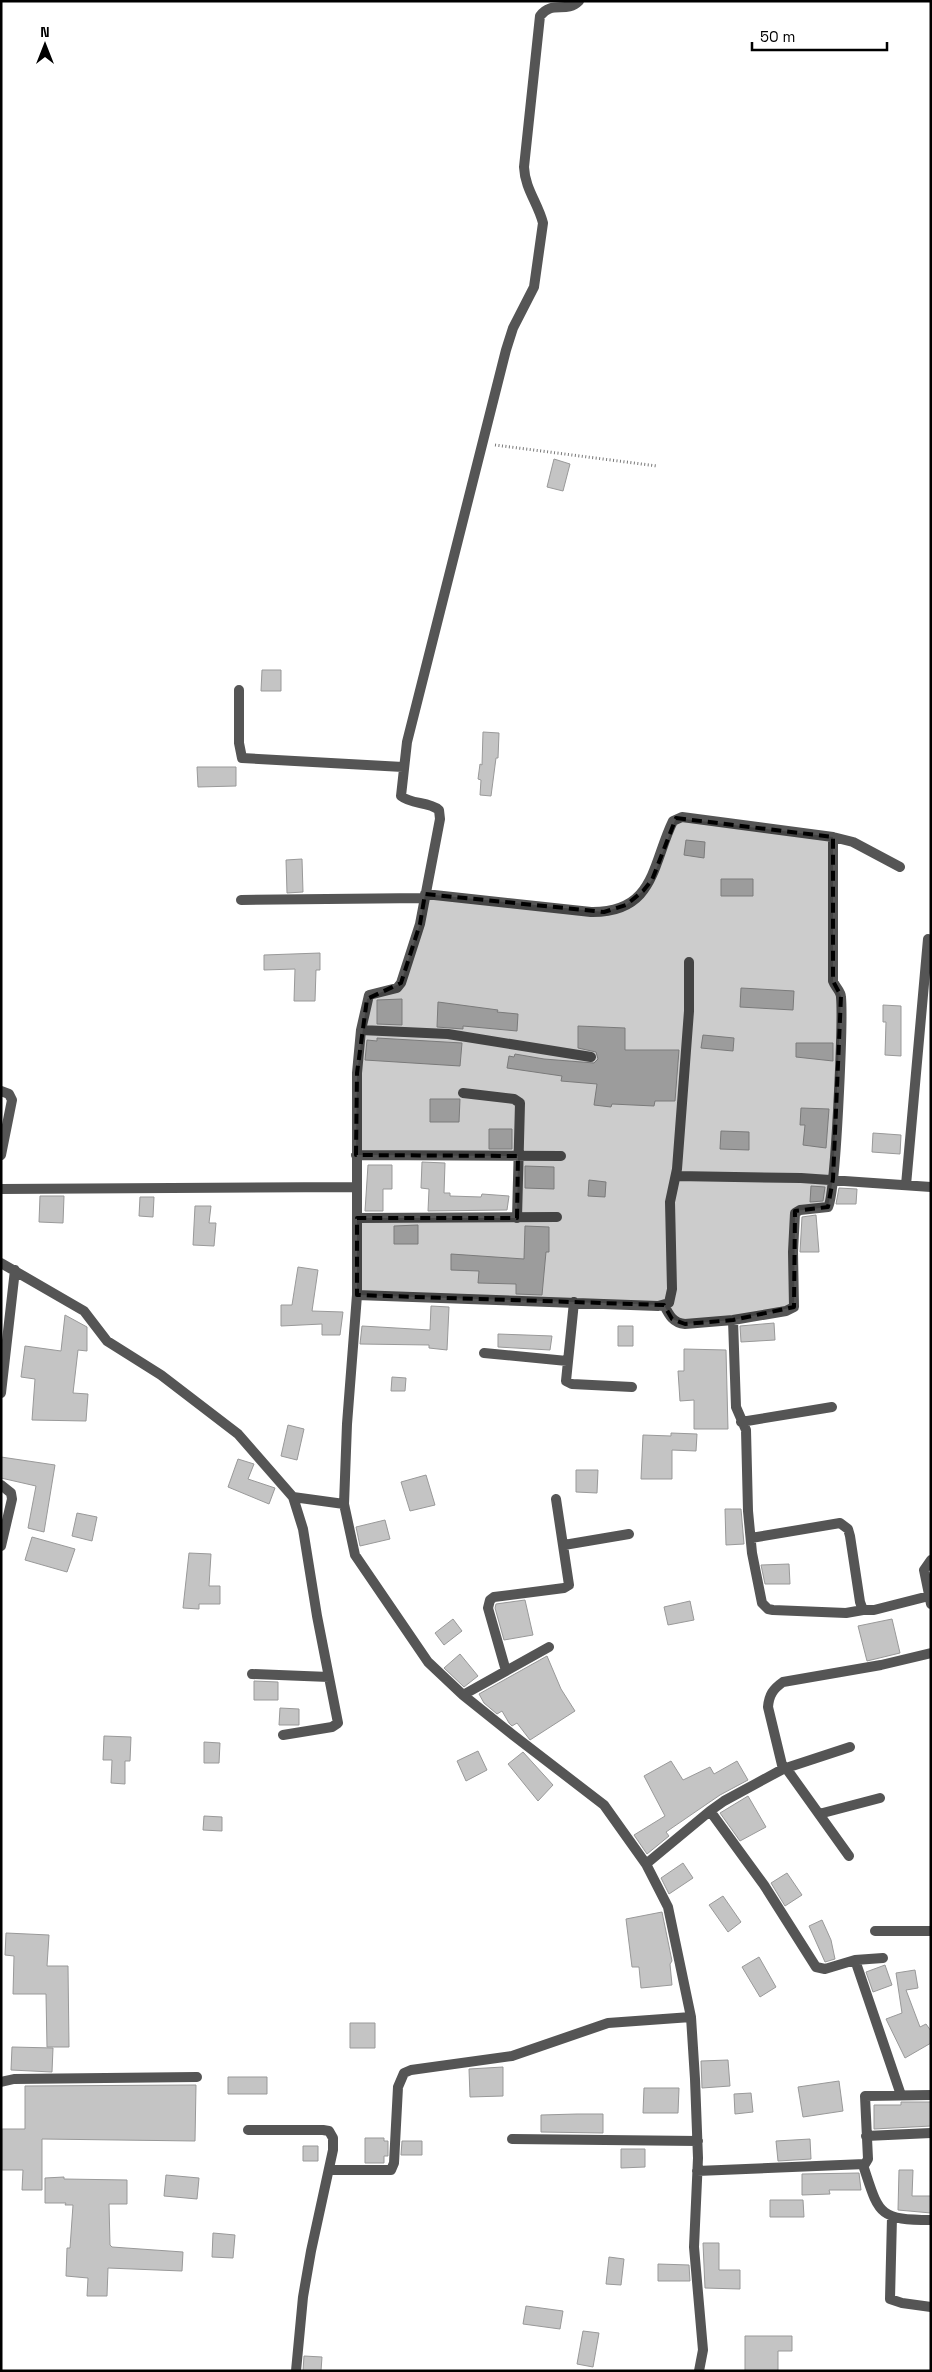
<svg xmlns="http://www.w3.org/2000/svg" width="932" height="2372" font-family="'Space Grotesk',sans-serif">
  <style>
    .building { fill: #c4c4c4; stroke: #999 }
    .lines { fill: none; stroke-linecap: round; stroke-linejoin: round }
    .path { stroke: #777; stroke-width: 3; stroke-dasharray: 1 2.5; stroke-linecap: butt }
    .minor { stroke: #555; stroke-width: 10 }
    .marked { fill: #000; fill-opacity: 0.2; stroke: #000; stroke-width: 4; stroke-dasharray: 10 6; stroke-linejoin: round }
  </style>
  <rect width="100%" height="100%" fill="#fff"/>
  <path class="building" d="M554,459L570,464L563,491L547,487Z
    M262,670H281V691H261Z
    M483,732L499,733L498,758H496L491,796L480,795L481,780L478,779L480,764L482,765Z
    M197,767H236V786L198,787Z
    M686,840L705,842L704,858L684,855Z
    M302,859L303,892L287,893L286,860Z
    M721,879H753V896H721Z
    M320,953V970H316L315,1001H294L295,969L264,970V955Z
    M741,988L794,991L793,1010L740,1007Z
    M402,999V1025L377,1024V1000Z
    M438,1002L498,1010L497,1012L518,1014L517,1031L463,1026V1029L437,1027Z
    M883,1005L901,1006V1056L885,1055L886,1022H883Z
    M578,1026L625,1028V1050H679L675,1101H655L654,1106L612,1104L611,1107L594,1105L597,1084L561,1081L562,1076L507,1068L509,1056L514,1057L515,1054L544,1059L594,1063L598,1059L596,1052L578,1048Z
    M703,1035L734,1038L733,1051L701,1048Z
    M377,1038L462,1043L460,1066L365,1060L367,1040L377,1041Z
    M796,1043H833V1061L796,1057Z
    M430,1099H460L459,1122H430Z
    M801,1108L829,1109L826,1148L803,1145L805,1125H800Z
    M489,1129H512V1149H489Z
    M721,1131L749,1132V1150L720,1149Z
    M873,1133L901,1135L900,1154L872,1152Z
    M422,1162L445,1163L444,1193H450V1196L481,1197L482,1194L509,1196L507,1210L428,1211L429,1189L421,1188Z
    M368,1165H392V1189H383V1211H365Z
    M525,1166L554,1167V1189L525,1188Z
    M589,1180L606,1182L605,1197L588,1196Z
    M811,1186L825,1187L823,1201L810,1202Z
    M839,1188L857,1189L856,1204H836Z
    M40,1196H64L63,1223L39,1222Z
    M140,1197H154L153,1217L139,1216Z
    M195,1206H211L209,1223H216L214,1246L193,1245Z
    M816,1215L819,1252H800L802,1217Z
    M418,1225V1244H394V1226Z
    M525,1226L549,1227V1252H546L542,1295L516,1294V1284L478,1283L479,1271L451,1270V1254L524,1259Z
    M298,1267L318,1270L312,1311L343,1312L340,1335H322V1324L281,1326V1305H292Z
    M431,1306L449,1307L447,1350L429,1348V1345L360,1344L362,1326L430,1330Z
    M65,1315L87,1327V1351L78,1350L73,1393L88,1394L86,1421L32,1420L35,1379L21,1377L25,1346L61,1351Z
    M774,1323L775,1340L741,1342L740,1326Z
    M618,1326H633V1346H618Z
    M498,1334L552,1336L550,1350L498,1347Z
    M684,1349L726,1350L728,1429H694V1400L680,1401L678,1371H684Z
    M392,1377L406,1378L405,1391H391Z
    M288,1425L304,1429L297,1460L281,1456Z
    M671,1433L697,1434L696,1451L672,1450V1479H641L643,1435L671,1436Z
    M1,1457L55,1465L44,1532L28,1528L36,1486L1,1478Z
    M238,1459L254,1464L248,1479L275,1488L269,1504L228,1487Z
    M576,1470H598L597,1493L576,1492Z
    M426,1475L435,1505L410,1511L401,1482Z
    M725,1509H741L744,1544L726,1545Z
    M77,1513L97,1517L92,1541L72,1536Z
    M385,1520L390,1539L360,1546L356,1527Z
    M32,1537L75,1549L67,1572L25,1560Z
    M189,1553L211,1554L209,1586H220V1604H199V1609L183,1608Z
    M789,1564L790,1584H765L761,1565Z
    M525,1600L533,1635L504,1640L495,1608L496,1604Z
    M690,1601L694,1620L668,1625L664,1607Z
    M453,1619L462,1631L444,1645L435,1633Z
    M892,1619L900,1653L867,1661L858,1626Z
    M460,1654L478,1676L464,1687L444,1668Z
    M547,1656L561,1689L575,1711L530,1740L517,1723L512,1726L509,1723L502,1711L497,1714L484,1703L479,1694Z
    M254,1681L278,1682V1700H254Z
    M280,1708L299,1709V1725H279Z
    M104,1736L131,1737L130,1761H125V1784L111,1783L112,1760H103Z
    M204,1742L220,1743L219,1763H204Z
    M478,1751L487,1770L466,1781L457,1761Z
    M523,1752L553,1785L538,1801L508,1764Z
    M671,1761L683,1780L710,1767L714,1774L737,1761L748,1780L720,1795L666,1832L669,1836L647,1854L634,1835L665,1816L644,1776Z
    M748,1796L766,1827L740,1841L720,1813Z
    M204,1816L222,1817V1831L203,1830Z
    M683,1863L693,1878L669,1894L661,1878Z
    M787,1873L802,1895L785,1906L771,1883Z
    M723,1896L741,1922L728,1932L709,1905Z
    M662,1912L672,1961L670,1964L672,1985L641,1988L639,1967H632L626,1919Z
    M822,1920L831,1940L835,1959L825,1962L809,1926Z
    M6,1933L49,1935L47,1966H68L69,2047H47L46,1994H13L14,1956L5,1955Z
    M759,1957L776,1987L760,1997L742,1967Z
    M885,1965L892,1985L873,1992L866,1972Z
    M915,1970L918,1988L906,1990L920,2027L926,2024L931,2031V2043L905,2058L886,2019L902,2013L896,1973Z
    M350,2023H375V2048H350Z
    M12,2047L53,2048L52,2072L11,2070Z
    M728,2060L730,2086L702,2088L701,2061Z
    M503,2067V2096L470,2097L469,2069Z
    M228,2077H267V2094H228Z
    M839,2081L843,2111L803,2117L798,2087Z
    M196,2085L195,2141L42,2139V2190H22L23,2170H2V2129H25V2086Z
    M644,2088H679L678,2113H643Z
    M751,2093L753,2112L735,2114L734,2094Z
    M901,2102H931V2126L874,2129V2105H901Z
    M577,2114H603V2133L541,2132V2115Z
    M365,2138H384V2141H388V2156H384V2163H365Z
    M810,2139L811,2159L778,2161L776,2141Z
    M402,2141H422V2155H401Z
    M303,2146H318V2161H303Z
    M621,2149H645V2167L621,2168Z
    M899,2170H913L912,2196H931V2213L898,2210Z
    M859,2173L861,2190H829L830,2194L802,2195V2174Z
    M166,2175L199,2178L197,2199L164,2196Z
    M64,2177V2179L127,2180V2204H109L110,2245L112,2247L183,2252L182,2271L108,2268L107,2296H87L88,2278L66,2276L67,2248H70L73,2205H65L66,2203H45V2178Z
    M770,2200H803L804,2217H770Z
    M213,2233L235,2235L233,2258L212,2257Z
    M703,2243H719V2270H740V2289L705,2288Z
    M609,2257L624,2259L621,2285L606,2284Z
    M658,2264L689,2265L690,2281H658Z
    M526,2306L563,2311L560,2329L523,2324Z
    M583,2331L599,2333L593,2367L577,2364Z
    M745,2336H792V2351H778V2371H745Z
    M304,2356L322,2357L321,2371H303Z"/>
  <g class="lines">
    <path class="path" d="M495,445L657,466"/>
    <path class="minor" d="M579,1C566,14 552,0 540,16L524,167C525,189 538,203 543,223L534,287L513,328L506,350L407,742L401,796C412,805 428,801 439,810L440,819L420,924L401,983L397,988L369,995L361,1030L357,1073V1295L347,1424L344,1504L355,1555L428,1662L463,1695L513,1735L604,1805L646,1864L668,1907L691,2017L695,2079L698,2158L694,2247L703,2350L699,2371
      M239,690V743L242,758L403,767
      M425,894L591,912C655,913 652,864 673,821L682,817L833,837L853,842L900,867
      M241,900L424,898
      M361,1030L448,1034L591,1057
      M1,1091L9,1094L12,1100L1,1155
      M463,1093L514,1099L520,1103L517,1218
      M356,1155L561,1156
      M676,1176L801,1178L931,1187
      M906,1185L928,939
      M1,1189L356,1187
      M357,1218L557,1217
      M1,1263L84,1311L107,1341L161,1375L238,1434L293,1497L344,1504
      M357,1295L658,1306L669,1303L672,1289L670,1202L677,1169L689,1011V962
      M574,1302L566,1381L572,1384L632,1387
      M664,1305C669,1315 673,1323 685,1324L733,1320L786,1311L794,1307L793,1252L795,1213L800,1210L828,1207C836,1196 843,1020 841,997C841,991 835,987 833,981V837
      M733,1320L736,1407L746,1430L748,1511L752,1553L762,1603L768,1609L773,1610L846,1613L863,1610
      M484,1353L567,1361
      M1,1393L15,1270
      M741,1422L832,1407
      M1,1485L11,1493L12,1499L1,1546
      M751,1538L840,1523L848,1529L850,1536L860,1602L863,1610H874L929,1596
      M564,1545L629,1534
      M931,1560L924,1570L931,1604
      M506,1671L488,1608L490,1600L494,1597L564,1588L569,1585L556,1499
      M252,1674L329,1677
      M463,1695L549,1647
      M283,1735L332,1727L338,1723L317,1616L303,1529L293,1497
      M786,1768L849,1856
      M783,1769L768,1707C769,1695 773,1689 783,1682L881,1665L931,1653
      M710,1811L764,1885L816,1967L825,1969L855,1960L883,1958
      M819,1814L880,1798
      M646,1864L710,1811L724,1801L783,1769L850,1747
      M875,1931H931
      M855,1960L901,2095
      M1,2082L14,2079L197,2077
      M248,2130H323L329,2131L333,2138V2150L311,2251L303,2297L296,2371
      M866,2136L931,2133
      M512,2139L698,2141
      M863,2165C879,2213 877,2220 931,2220
      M329,2170H391L394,2163L398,2087L404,2073L411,2070L512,2056L608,2023L691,2017
      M697,2171L865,2164L868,2159L865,2096L931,2095
      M892,2217L890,2299L902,2303L931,2307"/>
  </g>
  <path class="marked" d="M676,818L833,837V981L841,996L833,1179L828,1207L795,1211L794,1307L733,1320L685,1324L672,1319L664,1305L357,1295V1218H517L518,1156L356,1155L357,1073L367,999L401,983L420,924L425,894L604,912L626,905L643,891L652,880Z"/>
  <rect width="932" height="2372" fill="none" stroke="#000000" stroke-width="5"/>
  <g transform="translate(45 45)" stroke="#ffffff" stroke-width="4" paint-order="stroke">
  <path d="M0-4L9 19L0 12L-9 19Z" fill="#000000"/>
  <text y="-8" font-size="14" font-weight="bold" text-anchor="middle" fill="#000000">N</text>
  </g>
  <path d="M752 42v8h135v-8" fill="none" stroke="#000000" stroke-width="2.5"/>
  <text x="760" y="42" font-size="15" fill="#000000" stroke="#ffffff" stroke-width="4" paint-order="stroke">50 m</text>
</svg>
